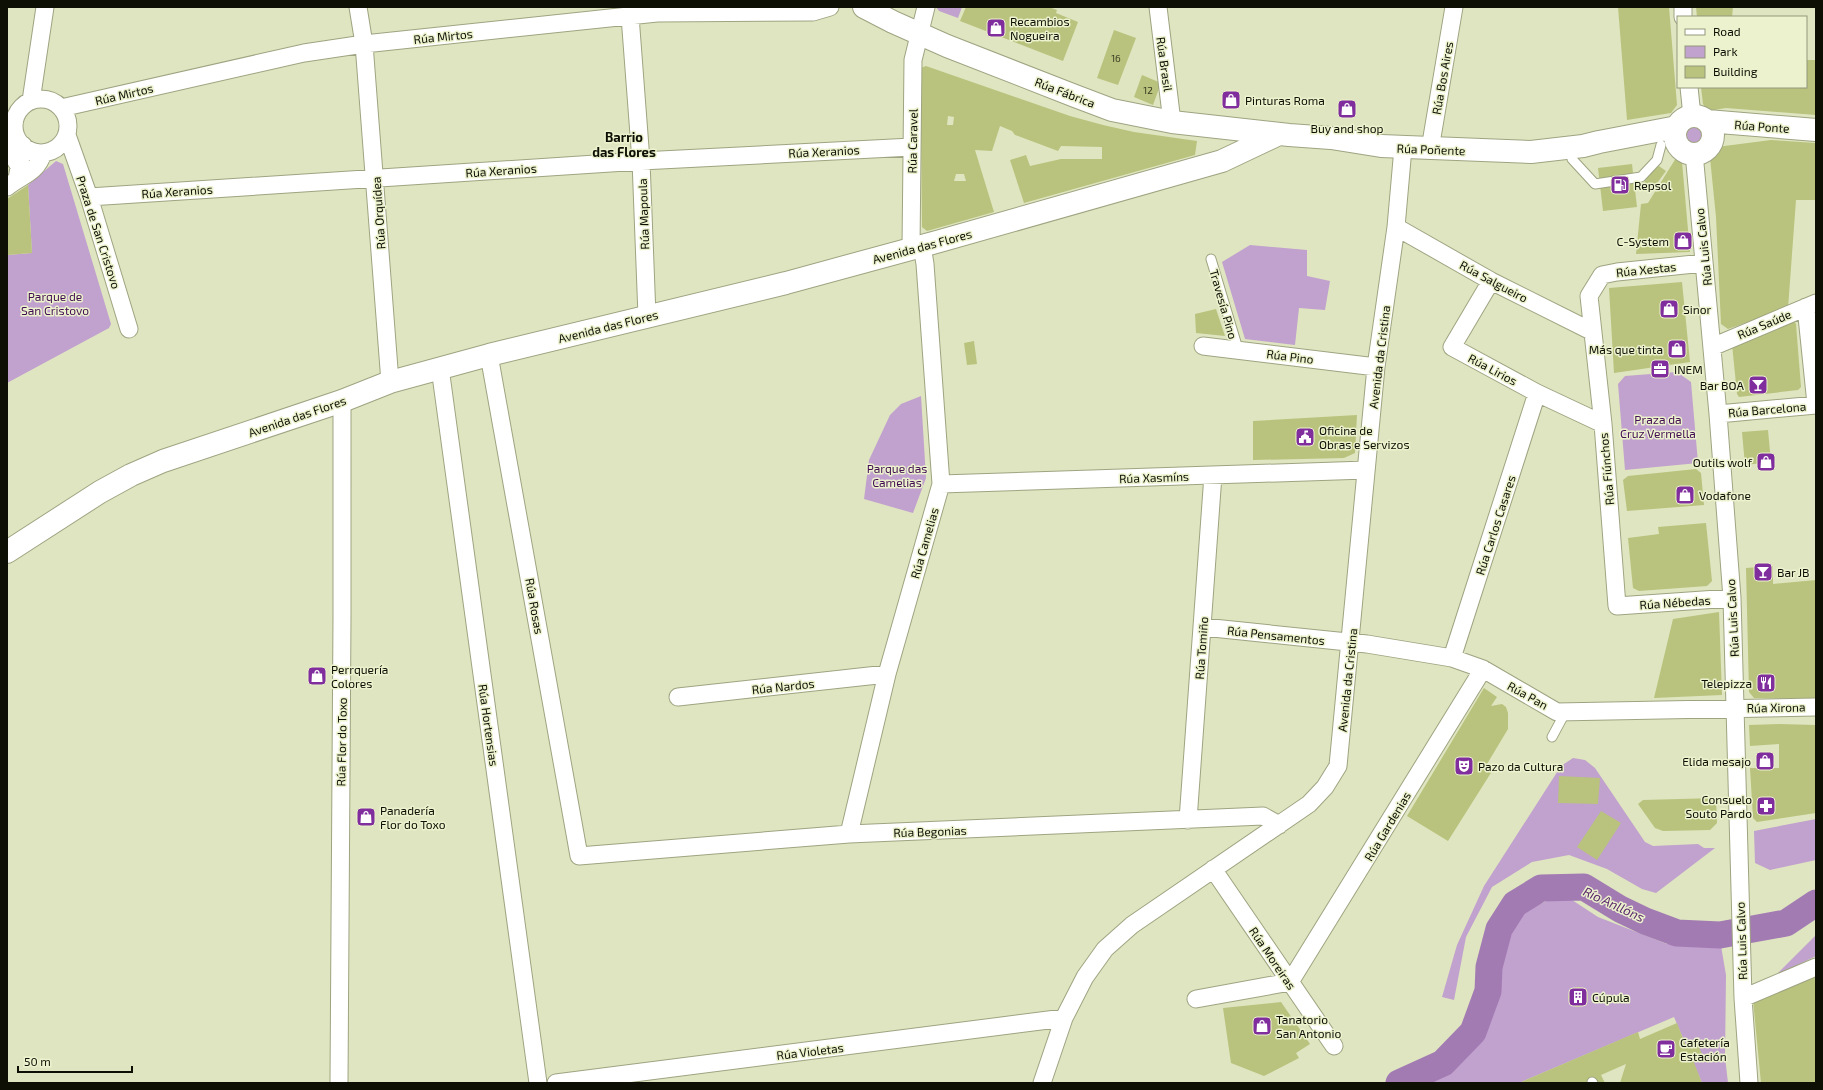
<svg xmlns="http://www.w3.org/2000/svg" width="1823" height="1090" font-family="'Exo 2',sans-serif">
  <style>
    .green { fill: #c1a1ce }
    .lines { fill: none; stroke-linecap: round; stroke-linejoin: round }
    .river { stroke: #a27bb3; stroke-width: 27 }
    .building { fill: #b9c37d; fill-rule: evenodd }
    .service-casing { stroke: #9ea481; stroke-width: 11 }
    .minor-casing { stroke: #9ea481; stroke-width: 19 }
    .tertiary-casing { stroke: #9ea481; stroke-width: 24 }
    .service { stroke: #fff; stroke-width: 9 }
    .minor { stroke: #fff; stroke-width: 17 }
    .tertiary { stroke: #fff; stroke-width: 22 }
    .labels { text-anchor: middle; dominant-baseline: central; stroke-width: 3; stroke-linejoin: round; paint-order: stroke }
    .number-label { font-size: 10px; fill: #393c22 }
    .poi-label { font-size: 12px; fill: #0e0f04; stroke: #ecf2cd; text-anchor: start }
    .street-label { font-size: 12px; fill: #0e0f04; stroke: #ecf2cd }
    .park-label { font-size: 12px; fill: #420e53; stroke: #ecf2cd }
    .neighbourhood-label { font-size: 13px; font-weight: bold; fill: #0e0f04; stroke: #ecf2cd }
    .water-label { font-size: 13px; font-style: italic; fill: #5a286d; stroke: #ecf2cd }
  </style>
  <rect width="100%" height="100%" fill="#dfe5c0"/>
  <path class="green" d="M936,7H962L958,18L939,11Z
    M1686 135a8 8 0 1 1 16 0a8 8 0 1 1-16 0Z
    M56,161L63,164L111,324L109,328L7,383V255L32,253L28,185Z
    M1250,245L1307,250V276L1330,281L1325,310L1299,308L1295,345L1245,339L1222,262Z
    M1677,372L1691,382L1698,463L1625,470L1618,384L1625,376Z
    M921,396L926,478L913,513L864,499L869,460L890,415L901,404Z
    M1573,758L1585,760L1595,768L1645,842L1653,846L1698,844L1704,848H1715L1656,893L1642,889L1607,869L1569,855L1532,862L1492,887L1466,937L1454,1000L1442,997L1457,945L1484,886L1561,766Z
    M1816,819V860L1770,870L1755,863L1754,831Z
    M1569,898L1598,917L1667,944L1720,940L1726,975L1725,1057L1728,1083H1702L1674,1017L1519,1083H1399L1443,1063L1473,1032L1493,949L1523,910H1529L1550,899Z
    M1816,935V956L1775,976Z"/>
  <g class="lines">
    <path class="river" d="M1399,1083L1443,1063L1473,1032L1488,991L1489,967L1499,929L1515,904L1541,888L1584,887L1620,909L1645,921L1677,933L1720,935L1786,923L1816,903"/>
  </g>
  <path class="building" d="M966,7H1049L1057,10L1056,13L1078,22L1063,61L960,21Z
    M1618,7H1669L1677,105L1671,113L1627,120Z
    M1696,7H1733L1732,17H1697Z
    M1114,30L1136,38L1118,85L1097,78Z
    M1806,60H1816V115L1726,108L1708,111L1703,104L1701,87H1806Z
    M926,66L1070,116L1103,125L1134,132L1197,141L1195,155L1024,203L1010,160L1026,155L1030,166L1061,159H1102V147L1061,146L1058,151L1015,135L1012,131L1000,126L992,151L975,150L994,212L927,231L922,227L921,123L918,69ZM948,116L954,117L953,125H947ZM956,174H964L966,181H954Z
    M1142,75L1161,83L1153,105L1134,97Z
    M1771,140L1816,143V200H1796L1788,308L1728,329L1721,324L1716,217L1709,148Z
    M1676,158L1682,162L1690,252L1636,254L1641,204L1648,203Z
    M1632,164L1637,207L1603,211L1598,168Z
    M1656,164L1666,171L1652,190L1643,184Z
    M28,185L32,253L7,255V199Z
    M1682,282L1690,362L1614,373L1609,288Z
    M1216,309L1225,336L1196,333L1195,314Z
    M1794,321L1796,324L1801,387L1798,390L1739,397L1737,394L1732,344Z
    M974,341L977,364L967,365L964,343Z
    M1357,415L1355,453L1344,458L1253,460V421Z
    M1768,430L1771,462L1745,465L1742,432Z
    M1696,469L1701,473L1704,505L1627,511L1623,480L1628,476Z
    M1706,523L1712,581L1707,586L1639,591L1633,588L1628,538L1659,534L1658,527Z
    M1773,566V584L1816,580V699L1754,698L1749,692L1746,568Z
    M1719,612L1722,695L1654,698L1673,619Z
    M1484,688L1497,697L1491,706L1502,704L1506,707L1508,713V729L1487,764L1494,768L1448,841L1407,816Z
    M1779,724L1816,725V813L1757,822L1753,818L1750,768H1779V744L1750,746L1749,725Z
    M1559,776L1600,778L1598,804L1558,803Z
    M1716,798L1717,823L1710,830L1663,831L1655,828L1638,804L1643,800Z
    M1601,811L1621,823L1597,860L1577,847Z
    M1816,972V1083H1761L1753,1000Z
    M1568 997a10 10 0 1 1 20 0a10 10 0 1 1-20 0Z
    M1281,1002L1310,1044L1296,1053L1299,1058L1264,1076L1231,1063L1223,1008Z
    M1677,1023L1686,1046L1696,1041L1703,1056L1693,1060L1702,1083H1620L1626,1064L1601,1075L1605,1083H1519L1638,1032L1640,1039Z"/>
  <g class="lines">
    <g class="service-casing">
      <path id="service" d="M1571,148L1572,159L1595,184L1641,177L1657,160L1661,145
        M1211,259L1238,349
        M1552,737L1566,711
        M1592,1082L1593,1083"/>
    </g>
    <g class="minor-casing">
      <path id="minor" d="M358,7L364,44L390,382
        M1158,7L1172,122
        M1683,7V17
        M630,16L641,161L647,316
        M1689,87L1692,116
        M14 126a27 27 0 1 1 54 0a27 27 0 1 1-54 0Z
        M31,101L45,7
        M61,108L304,53L364,44L657,13L813,12L830,7
        M67,135L89,197L129,329
        M7,147L19,166
        M1430,149L1454,7
        M1694,153L1718,414L1732,598L1743,998L1749,1083
        M17,179L23,145
        M7,187C22,175 37,173 43,153
        M89,197L641,161L912,147
        M1396,227L1491,281L1593,332
        M911,248L913,60L926,7
        M1704,263L1617,272L1602,275L1589,296L1603,424L1617,606L1732,598
        M1491,281L1452,347L1537,393L1603,424
        M1806,307L1816,404
        M1203,346L1376,367
        M1712,347L1816,303
        M489,355L579,856L849,834L1263,816L1279,825
        M440,368L538,1083
        M1718,414L1816,405
        M941,484L1366,470
        M1203,627L1367,644L1452,658L1483,669L1557,712L1816,707
        M1452,658L1537,393
        M678,697L887,674
        M1188,820L1213,475
        M849,834L887,674L941,484L925,264L922,246
        M1213,869L1334,1046
        M1743,998L1816,967
        M1196,999L1290,982L1483,669
        M339,1083L342,616V401
        M556,1083L1064,1018
        M1042,1083L1064,1018L1085,977L1105,949L1132,925L1309,804L1325,787L1338,766L1376,367L1396,227L1403,148"/>
    </g>
    <g class="tertiary-casing">
      <path id="tertiary" d="M864,7L893,22L947,46L1075,96L1112,110L1172,122L1289,135L1331,138L1381,146L1531,152L1583,146L1599,142L1677,127
        M1675 135a19 19 0 1 1 38 0a19 19 0 1 1-38 0Z
        M1707,121L1816,130
        M7,552L100,492L131,475L163,461L342,401L390,382L489,355L786,283L940,241L1222,161L1279,134"/>
    </g>
    <use href="#service" class="service"/>
    <use href="#minor" class="minor"/>
    <use href="#tertiary" class="tertiary"/>
  </g>
  <defs>
    <g id="shop-square" transform="scale(1)"><rect x="-9" y="-9" width="18" height="18" rx="4" fill="#802d9d" stroke="#ecf2cd"/><path d="M-5-2.5h2.3a2.7 3.5 0 0 1 5.4 0H5L5.5 6h-11ZM-1.5-2.5h3a1.5 2.3 0 0 0-3 0Z" fill="#fff"/></g>
    <g id="fuel-square" transform="scale(1)"><rect x="-9" y="-9" width="18" height="18" rx="4" fill="#802d9d" stroke="#ecf2cd"/><path d="M-5.5-6h7V0h2V4h1.3V-2.5L3-4.5l.8-.8L6-3V5H2.5V1h-1V6h-7ZM-4.2-4.7v3.2H.2V-4.7Z" fill="#fff"/></g>
    <g id="office-square" transform="scale(1)"><rect x="-9" y="-9" width="18" height="18" rx="4" fill="#802d9d" stroke="#ecf2cd"/><path d="M-6-3h4V-5.5h4V-3h4V5H-6ZM-1-4.5V-3h2v-1.5ZM-6 0V1H6V0Z" fill="#fff"/></g>
    <g id="bar-square" transform="scale(1)"><rect x="-9" y="-9" width="18" height="18" rx="4" fill="#802d9d" stroke="#ecf2cd"/><path d="M-6-5H6L.8 .8V4.5H3.5V6h-7V4.5H-.8V.8Z" fill="#fff"/></g>
    <g id="civic-square" transform="scale(1)"><rect x="-9" y="-9" width="18" height="18" rx="4" fill="#802d9d" stroke="#ecf2cd"/><path d="M-.6-6.5H3V-4.5H.6V-3L4-1V1h2V6H-6V1h2V-1L-.6-3ZM-1.2 2.5V6h2.4V2.5Z" fill="#fff"/></g>
    <g id="restaurant-square" transform="scale(1)"><rect x="-9" y="-9" width="18" height="18" rx="4" fill="#802d9d" stroke="#ecf2cd"/><path d="M-5-6h1v4h1v-4h1v4h1v-4h1v5L-1.5 .5V6h-2V.5L-5-1ZM5-6V6H3V1.5H1.5Q1.5-4 5-6Z" fill="#fff"/></g>
    <g id="theatre-square" transform="scale(1)"><rect x="-9" y="-9" width="18" height="18" rx="4" fill="#802d9d" stroke="#ecf2cd"/><path d="M-5-5.5Q0-4 5-5.5V0Q5 5 0 6Q-5 5-5 0ZM-3.3-2.5H-1v1.5H-3.3ZM1-2.5H3.3v1.5H1ZM-2.8 1Q0 5.5 2.8 1Z" fill="#fff"/></g>
    <g id="pharmacy-square" transform="scale(1)"><rect x="-9" y="-9" width="18" height="18" rx="4" fill="#802d9d" stroke="#ecf2cd"/><path d="M-2-6h4v4h4v4h-4v4h-4v-4h-4v-4h4Z" fill="#fff"/></g>
    <g id="building-square" transform="scale(1)"><rect x="-9" y="-9" width="18" height="18" rx="4" fill="#802d9d" stroke="#ecf2cd"/><path d="M-4-6H4V6H1V3H-1V6H-4ZM-2.5-4.3h1.7v1.8h-1.7ZM.8-4.3h1.7v1.8H.8ZM-2.5-1h1.7V.8h-1.7ZM.8-1h1.7V.8H.8Z" fill="#fff"/></g>
    <g id="cafe-square" transform="scale(1)"><rect x="-9" y="-9" width="18" height="18" rx="4" fill="#802d9d" stroke="#ecf2cd"/><path d="M-5.5-4.5H6V0H3Q3 3.5 0 3.5H-2.5Q-5.5 3.5-5.5 0ZM3-3.2v2h1.7v-2ZM-6 4.5H4V6H-6Z" fill="#fff"/></g>
  </defs>
  <g fill-rule="evenodd">
    <use href="#shop-square" x="996" y="28"/>
    <use href="#shop-square" x="1231" y="100"/>
    <use href="#shop-square" x="1347" y="109"/>
    <use href="#fuel-square" x="1620" y="185"/>
    <use href="#shop-square" x="1683" y="241"/>
    <use href="#shop-square" x="1669" y="309"/>
    <use href="#shop-square" x="1677" y="349"/>
    <use href="#office-square" x="1660" y="369"/>
    <use href="#bar-square" x="1758" y="385"/>
    <use href="#civic-square" x="1305" y="437"/>
    <use href="#shop-square" x="1766" y="462"/>
    <use href="#shop-square" x="1685" y="495"/>
    <use href="#bar-square" x="1763" y="572"/>
    <use href="#shop-square" x="317" y="676"/>
    <use href="#restaurant-square" x="1766" y="683"/>
    <use href="#shop-square" x="1765" y="761"/>
    <use href="#theatre-square" x="1464" y="766"/>
    <use href="#pharmacy-square" x="1766" y="806"/>
    <use href="#shop-square" x="366" y="817"/>
    <use href="#building-square" x="1578" y="997"/>
    <use href="#shop-square" x="1262" y="1026"/>
    <use href="#cafe-square" x="1666" y="1049"/>
  </g>
  <g class="labels">
    <g class="number-label">
      <text x="1116" y="58">16</text>
      <text x="1148" y="90">12</text>
    </g>
    <g class="poi-label">
      <text x="1010" y="21">Recambios<tspan x="1010" dy="14">Nogueira</tspan></text>
      <text x="1245" y="100">Pinturas Roma</text>
      <text x="1347" y="128" text-anchor="middle">Buy and shop</text>
      <text x="1634" y="185">Repsol</text>
      <text x="1669" y="241" text-anchor="end">C-System</text>
      <text x="1683" y="309">Sinor</text>
      <text x="1663" y="349" text-anchor="end">Más que tinta</text>
      <text x="1674" y="369">INEM</text>
      <text x="1744" y="385" text-anchor="end">Bar BOA</text>
      <text x="1319" y="430">Oficina de<tspan x="1319" dy="14">Obras e Servizos</tspan></text>
      <text x="1752" y="462" text-anchor="end">Outils wolf</text>
      <text x="1699" y="495">Vodafone</text>
      <text x="1777" y="572">Bar JB</text>
      <text x="331" y="669">Perrquería<tspan x="331" dy="14">Colores</tspan></text>
      <text x="1752" y="683" text-anchor="end">Telepizza</text>
      <text x="1751" y="761" text-anchor="end">Elida mesajo</text>
      <text x="1478" y="766">Pazo da Cultura</text>
      <text x="1752" y="799" text-anchor="end">Consuelo<tspan x="1752" dy="14">Souto Pardo</tspan></text>
      <text x="380" y="810">Panadería<tspan x="380" dy="14">Flor do Toxo</tspan></text>
      <text x="1592" y="997">Cúpula</text>
      <text x="1276" y="1019">Tanatorio<tspan x="1276" dy="14">San Antonio</tspan></text>
      <text x="1680" y="1042">Cafetería<tspan x="1680" dy="14">Estación</tspan></text>
    </g>
    <g class="street-label">
      <text transform="translate(443 36) rotate(-6)">Rúa Mirtos</text>
      <text transform="translate(1165 64) rotate(82)">Rúa Brasil</text>
      <text transform="translate(1442 78) rotate(-80)">Rúa Bos Aires</text>
      <text transform="translate(1065 92) rotate(21)">Rúa Fábrica</text>
      <text transform="translate(124 94) rotate(-13)">Rúa Mirtos</text>
      <text transform="translate(1762 126) rotate(4)">Rúa Ponte</text>
      <text transform="translate(912 141) rotate(-89)">Rúa Caravel</text>
      <text transform="translate(1431 149) rotate(2)">Rúa Poñente</text>
      <text transform="translate(824 151) rotate(-3)">Rúa Xeranios</text>
      <text transform="translate(501 170) rotate(-4)">Rúa Xeranios</text>
      <text transform="translate(177 191) rotate(-4)">Rúa Xeranios</text>
      <text transform="translate(378 213) rotate(-94)">Rúa Orquídea</text>
      <text transform="translate(643 214) rotate(-92)">Rúa Mapoula</text>
      <text transform="translate(99 232) rotate(72)">Praza de San Cristovo</text>
      <text transform="translate(922 246) rotate(-15)">Avenida das Flores</text>
      <text transform="translate(1703 247) rotate(-96)">Rúa Luis Calvo</text>
      <text transform="translate(1646 269) rotate(-6)">Rúa Xestas</text>
      <text transform="translate(1494 281) rotate(28)">Rúa Salgueiro</text>
      <text transform="translate(1224 304) rotate(74)">Travesía Pino</text>
      <text transform="translate(1764 324) rotate(-23)">Rúa Saúde</text>
      <text transform="translate(608 326) rotate(-14)">Avenida das Flores</text>
      <text transform="translate(1290 356) rotate(7)">Rúa Pino</text>
      <text transform="translate(1379 357) rotate(-83)">Avenida da Cristina</text>
      <text transform="translate(1493 369) rotate(28)">Rúa Lirios</text>
      <text transform="translate(1767 409) rotate(-5)">Rúa Barcelona</text>
      <text transform="translate(297 416) rotate(-19)">Avenida das Flores</text>
      <text transform="translate(1606 469) rotate(-95)">Rúa Fiúnchos</text>
      <text transform="translate(1154 477) rotate(-2)">Rúa Xasmíns</text>
      <text transform="translate(1495 525) rotate(-72)">Rúa Carlos Casares</text>
      <text transform="translate(924 543) rotate(-74)">Rúa Camelias</text>
      <text transform="translate(1675 602) rotate(-4)">Rúa Nébedas</text>
      <text transform="translate(535 606) rotate(80)">Rúa Rosas</text>
      <text transform="translate(1732 618) rotate(-93)">Rúa Luis Calvo</text>
      <text transform="translate(1276 635) rotate(6)">Rúa Pensamentos</text>
      <text transform="translate(1201 648) rotate(-86)">Rúa Tomiño</text>
      <text transform="translate(1347 680) rotate(-84)">Avenida da Cristina</text>
      <text transform="translate(783 686) rotate(-6)">Rúa Nardos</text>
      <text transform="translate(1528 695) rotate(29)">Rúa Pan</text>
      <text transform="translate(1776 707) rotate(-1)">Rúa Xirona</text>
      <text transform="translate(489 725) rotate(82)">Rúa Hortensias</text>
      <text transform="translate(341 742) rotate(-89)">Rúa Flor do Toxo</text>
      <text transform="translate(1387 826) rotate(-59)">Rúa Gardenias</text>
      <text transform="translate(930 831) rotate(-2)">Rúa Begonias</text>
      <text transform="translate(1741 941) rotate(-92)">Rúa Luis Calvo</text>
      <text transform="translate(1273 958) rotate(56)">Rúa Moreiras</text>
      <text transform="translate(810 1051) rotate(-7)">Rúa Violetas</text>
    </g>
    <g class="park-label">
      <text x="55" y="296">Parque de<tspan x="55" dy="14">San Cristovo</tspan></text>
      <text x="1658" y="419">Praza da<tspan x="1658" dy="14">Cruz Vermella</tspan></text>
      <text x="897" y="468">Parque das<tspan x="897" dy="14">Camelias</tspan></text>
    </g>
    <g class="neighbourhood-label">
      <text x="624" y="137">Barrio<tspan x="624" dy="15">das Flores</tspan></text>
    </g>
    <g class="water-label">
      <text transform="translate(1614 904) rotate(25)">Río Anllóns</text>
    </g>
  </g>
  <rect width="1823" height="1090" fill="none" stroke="#0e0f04" stroke-width="16"/>
  <rect x="1677" y="16" width="130" height="72" fill="#ecf2cd" stroke="#93977d"/>
  <rect x="1685" y="29" width="20" height="6" fill="#ffffff" stroke="#93977d"/>
  <text x="1713" y="36" font-size="12" fill="#0e0f04">Road</text>
  <rect x="1685" y="46" width="20" height="12" fill="#c1a1ce" stroke="#93977d"/>
  <text x="1713" y="56" font-size="12" fill="#0e0f04">Park</text>
  <rect x="1685" y="66" width="20" height="12" fill="#b9c37d" stroke="#93977d"/>
  <text x="1713" y="76" font-size="12" fill="#0e0f04">Building</text>
  <path d="M18 1066v6h114v-6" fill="none" stroke="#0e0f04" stroke-width="2"/>
  <text x="24" y="1066" font-size="12" fill="#0e0f04" stroke="#ecf2cd" stroke-width="3" paint-order="stroke">50 m</text>
</svg>
